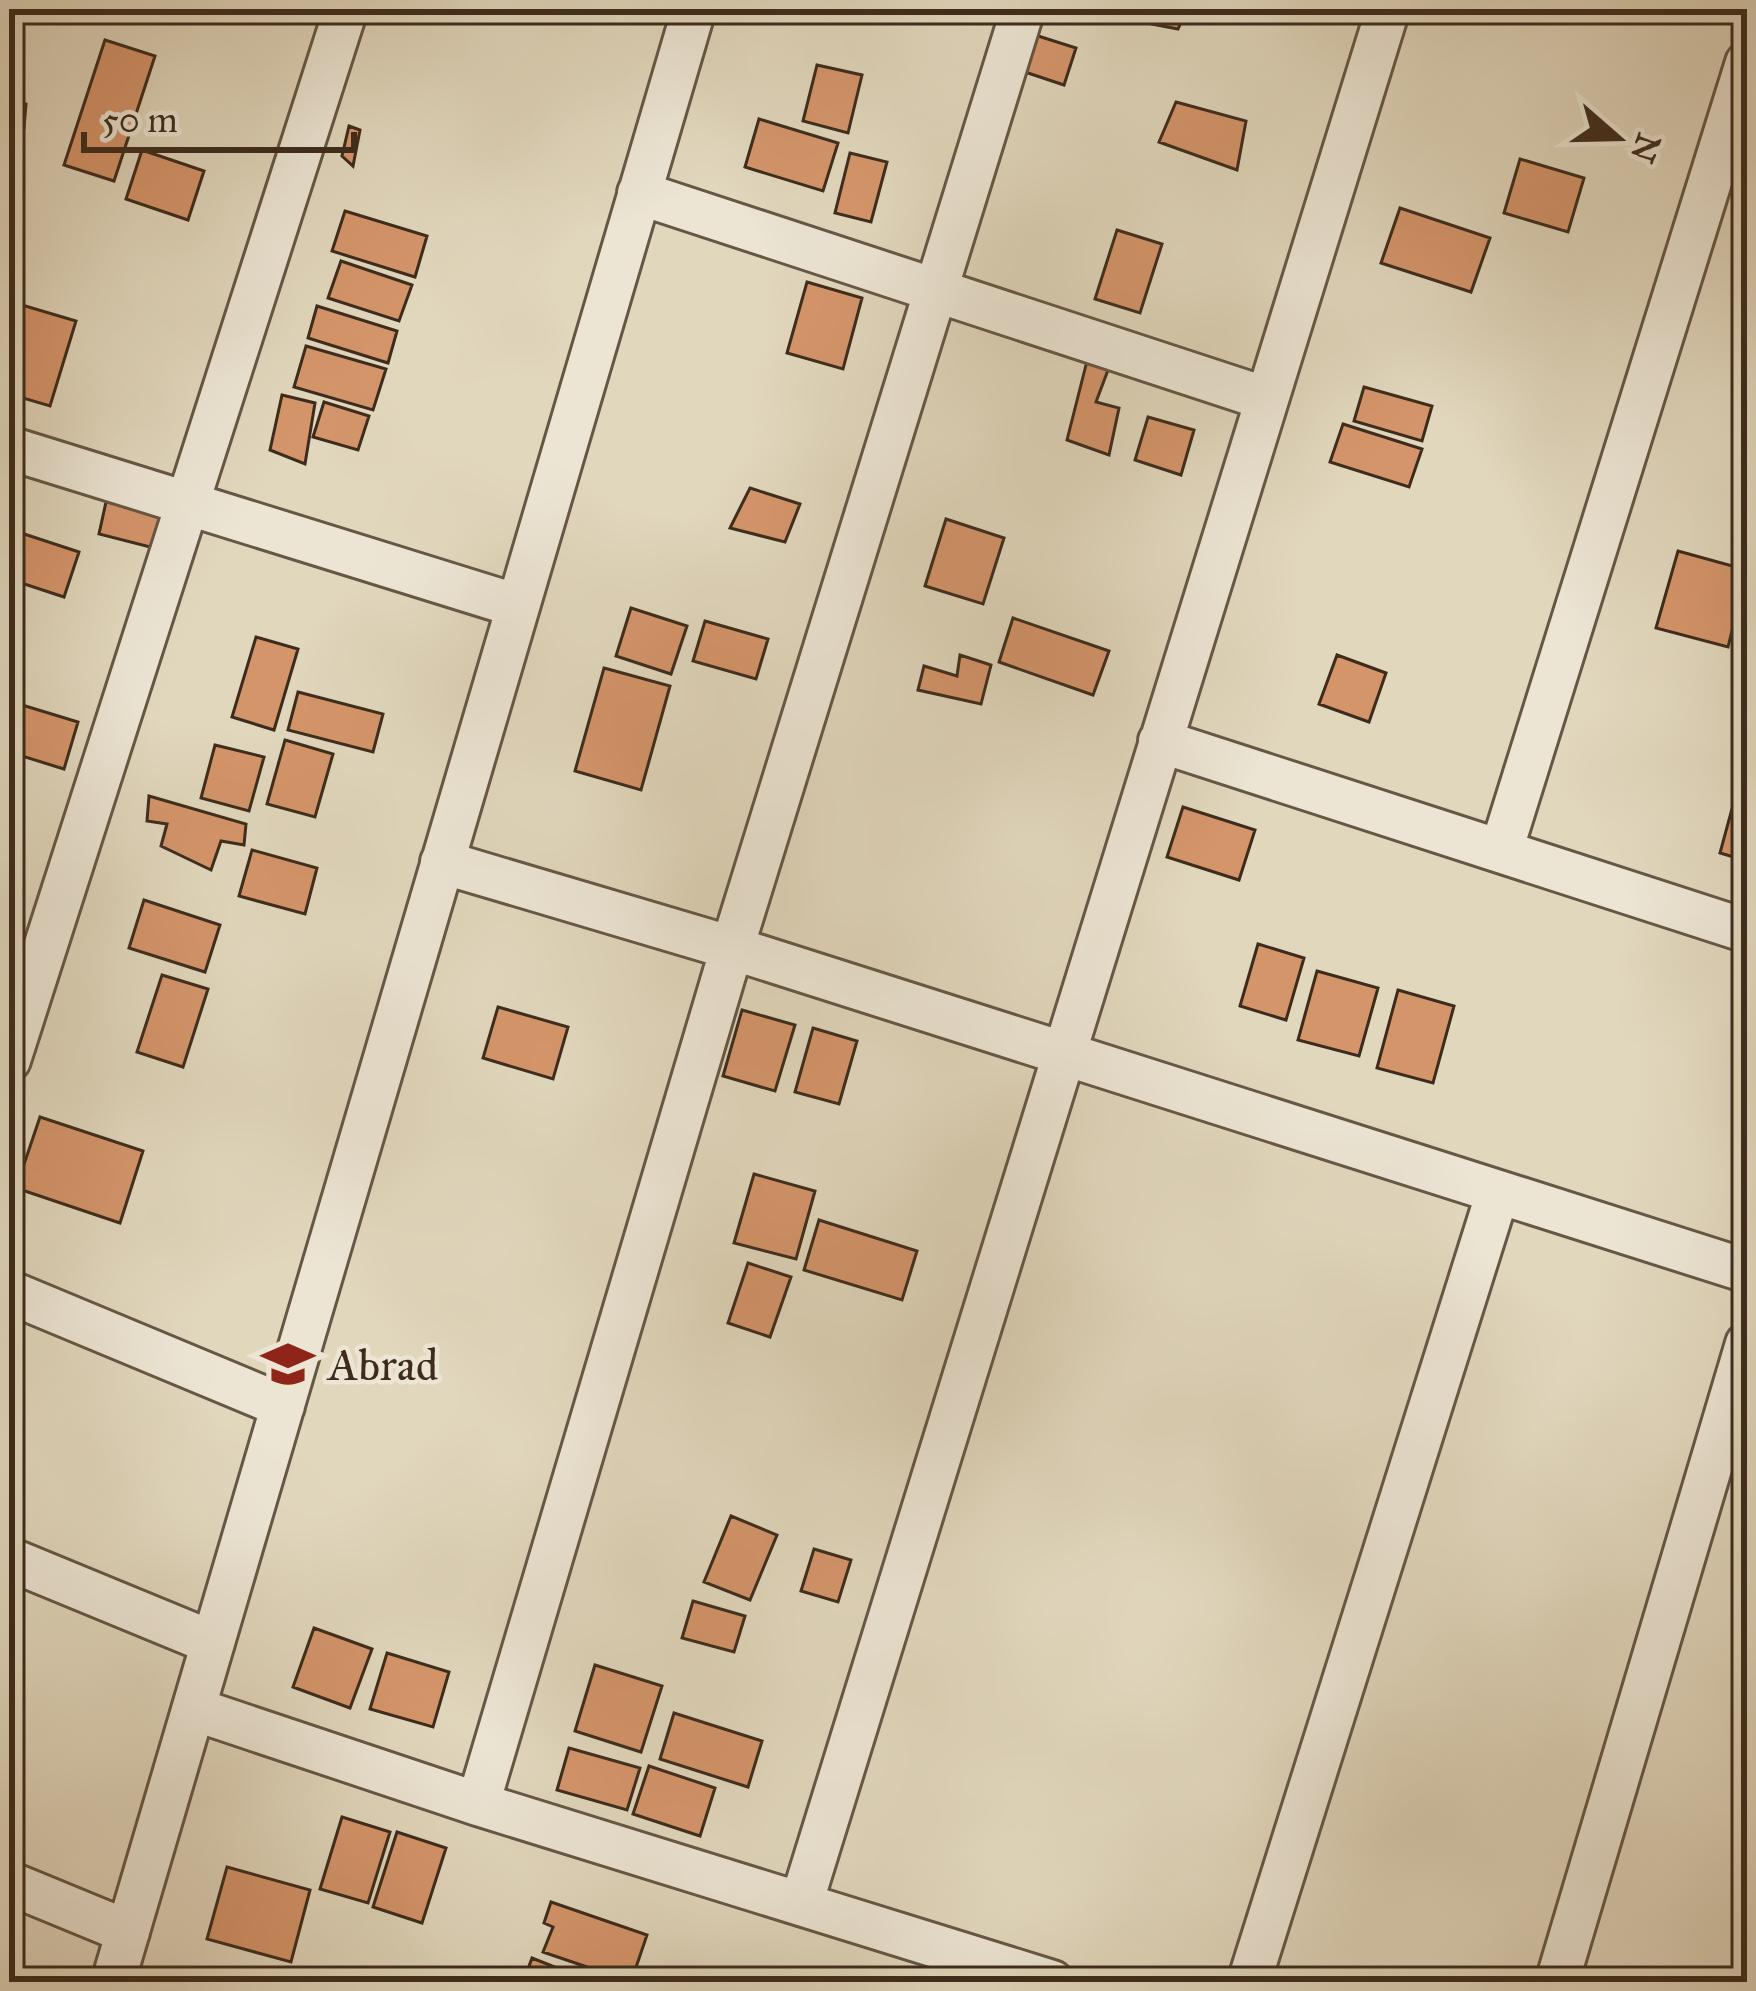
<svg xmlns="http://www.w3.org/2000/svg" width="1756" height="1991" font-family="'IM FELL Great Primer',serif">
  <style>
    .building { fill: #d5956b; stroke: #3d2c1d; stroke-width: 3 }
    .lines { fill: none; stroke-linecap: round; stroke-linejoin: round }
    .minor-casing { stroke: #665745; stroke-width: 48 }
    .minor { stroke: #ece5d4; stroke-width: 42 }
    .labels { text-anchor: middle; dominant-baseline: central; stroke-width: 9; stroke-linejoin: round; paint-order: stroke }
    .poi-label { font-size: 45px; fill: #3d2c1d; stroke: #ece5d4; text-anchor: start }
  </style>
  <rect width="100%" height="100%" fill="#e1d7bd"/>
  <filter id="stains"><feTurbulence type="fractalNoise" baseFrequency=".00167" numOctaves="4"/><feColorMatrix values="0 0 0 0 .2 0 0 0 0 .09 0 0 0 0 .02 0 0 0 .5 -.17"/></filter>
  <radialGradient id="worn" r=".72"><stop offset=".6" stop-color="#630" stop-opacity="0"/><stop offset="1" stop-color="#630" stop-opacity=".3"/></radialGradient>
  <path class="building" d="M1156,9H1187L1178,29L1152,24Z
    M1035,35L1076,48L1064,85L1022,71Z
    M105,40L155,56L114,181L64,165Z
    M817,65L862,75L848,133L803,121Z
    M10,102L26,104L24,128L9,123Z
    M1176,102L1246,121L1237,170L1159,142Z
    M759,119L838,143L823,191L745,167Z
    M349,126L360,130L353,166L342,156Z
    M142,150L204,171L188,220L126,199Z
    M850,153L887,162L871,222L835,213Z
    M1520,159L1584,178L1568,232L1504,213Z
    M1400,208L1490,238L1471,292L1381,263Z
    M345,211L427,236L415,277L332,251Z
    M1117,230L1162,244L1140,313L1095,299Z
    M341,261L412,285L399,321L328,298Z
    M807,282L862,298L843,369L787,353Z
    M22,305L76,321L50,406L9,394V349Z
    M317,306L397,331L388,363L308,338Z
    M306,346L386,369L373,410L294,387Z
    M1087,361L1108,370L1096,402L1119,408L1109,455L1067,440Z
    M1364,387L1432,406L1422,441L1354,421Z
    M282,395L315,403L305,464L270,450Z
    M324,402L369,416L358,450L313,437Z
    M1148,417L1194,430L1181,475L1135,460Z
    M1343,424L1422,449L1409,487L1330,462Z
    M750,488L800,504L785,542L730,528Z
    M106,502L168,513L154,548L99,534Z
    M946,519L1004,538L983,604L925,586Z
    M9,529L79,552L64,597L9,579Z
    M1678,551L1747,570L1728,647L1656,628Z
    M631,608L687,626L671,674L616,656Z
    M1013,618L1109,651L1093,695L999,662Z
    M705,621L768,639L756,679L693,661Z
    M256,637L298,649L274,730L232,717Z
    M960,655L991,665L981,704L918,690L924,666L957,676Z
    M1337,655L1386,673L1369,722L1319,704Z
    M604,668L670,686L641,790L575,771Z
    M298,692L383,714L373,752L288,730Z
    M9,701L78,722L64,769L9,752Z
    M285,740L333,754L315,817L267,804Z
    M215,745L264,757L249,811L201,798Z
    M149,796L246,824L244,845L221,841L211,870L161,846L167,824L147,821Z
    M1733,805L1747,809V861L1720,853Z
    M1183,807L1255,830L1239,880L1167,857Z
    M252,850L317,868L305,914L239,896Z
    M144,900L220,925L205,972L129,948Z
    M1258,944L1304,958L1286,1020L1240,1006Z
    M1317,971L1378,988L1359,1056L1298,1040Z
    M162,975L208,989L183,1067L137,1052Z
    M1398,990L1454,1006L1433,1083L1377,1068Z
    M498,1007L568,1027L553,1079L483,1058Z
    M742,1010L795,1025L775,1091L723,1076Z
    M813,1028L857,1041L839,1104L795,1092Z
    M40,1117L143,1151L120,1223L16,1188Z
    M754,1174L815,1191L796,1259L734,1243Z
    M819,1220L917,1251L902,1300L804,1270Z
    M748,1263L791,1277L770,1337L728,1323Z
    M731,1516L777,1535L750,1600L704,1582Z
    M814,1549L851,1560L838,1602L801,1591Z
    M693,1601L745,1616L734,1652L682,1638Z
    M314,1628L372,1649L350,1708L293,1687Z
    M387,1653L449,1672L433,1727L370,1709Z
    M595,1665L662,1686L641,1752L575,1731Z
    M674,1713L762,1741L748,1787L660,1759Z
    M569,1748L640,1768L627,1810L557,1790Z
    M649,1766L715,1788L700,1836L633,1814Z
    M342,1817L390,1832L368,1903L320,1889Z
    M397,1832L446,1848L422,1923L373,1907Z
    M227,1867L310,1890L291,1962L207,1939Z
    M551,1902L647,1935L631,1982L543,1952L553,1927L544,1923Z
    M532,1958L555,1967L549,1982L524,1980Z"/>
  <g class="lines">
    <g class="minor-casing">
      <path id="minor" d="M639,193L1267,399
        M9,448L518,606
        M1160,741L1747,931
        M1501,851L1747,63
        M442,862L732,948L1747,1271
        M9,1060L346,9
        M9,1292L283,1406
        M9,1559L213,1643
        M194,1709L478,1804L1052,1982
        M478,1804L732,948L1023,9
        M9,1883L128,1932
        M801,1904L1388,9
        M113,1982L694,9
        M1249,1982L1498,1192
        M1557,1982L1747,1344"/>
    </g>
    <use href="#minor" class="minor"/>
  </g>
  <defs>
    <g id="school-bare" transform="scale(4.14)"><path d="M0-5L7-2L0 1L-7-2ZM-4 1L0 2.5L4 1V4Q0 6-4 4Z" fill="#8f2418" stroke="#ece5d4" stroke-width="2.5" paint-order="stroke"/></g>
  </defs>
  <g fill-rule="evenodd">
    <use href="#school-bare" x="288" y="1364"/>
  </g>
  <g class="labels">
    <g class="poi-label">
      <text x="328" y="1364">Abrad</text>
    </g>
  </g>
  <rect width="1756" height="1991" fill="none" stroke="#e1d7bd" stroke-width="48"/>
  <rect x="12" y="12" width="1732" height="1967" fill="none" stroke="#3d2c1d" stroke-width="6"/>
  <rect x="24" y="24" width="1708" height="1943" fill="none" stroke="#3d2c1d" stroke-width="3"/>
  <g transform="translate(1618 138) rotate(110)" stroke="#ece5d4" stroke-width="9" paint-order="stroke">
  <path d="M0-9L21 45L0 30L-21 45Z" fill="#3d2c1d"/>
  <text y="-18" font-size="33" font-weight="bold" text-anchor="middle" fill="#3d2c1d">N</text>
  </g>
  <path d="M84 132v18h270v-18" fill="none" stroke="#3d2c1d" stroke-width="6"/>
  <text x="102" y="132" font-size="36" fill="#3d2c1d" stroke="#ece5d4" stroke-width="9" paint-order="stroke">50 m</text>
  <rect width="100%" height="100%" filter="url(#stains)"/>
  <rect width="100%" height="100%" fill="url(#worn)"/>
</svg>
